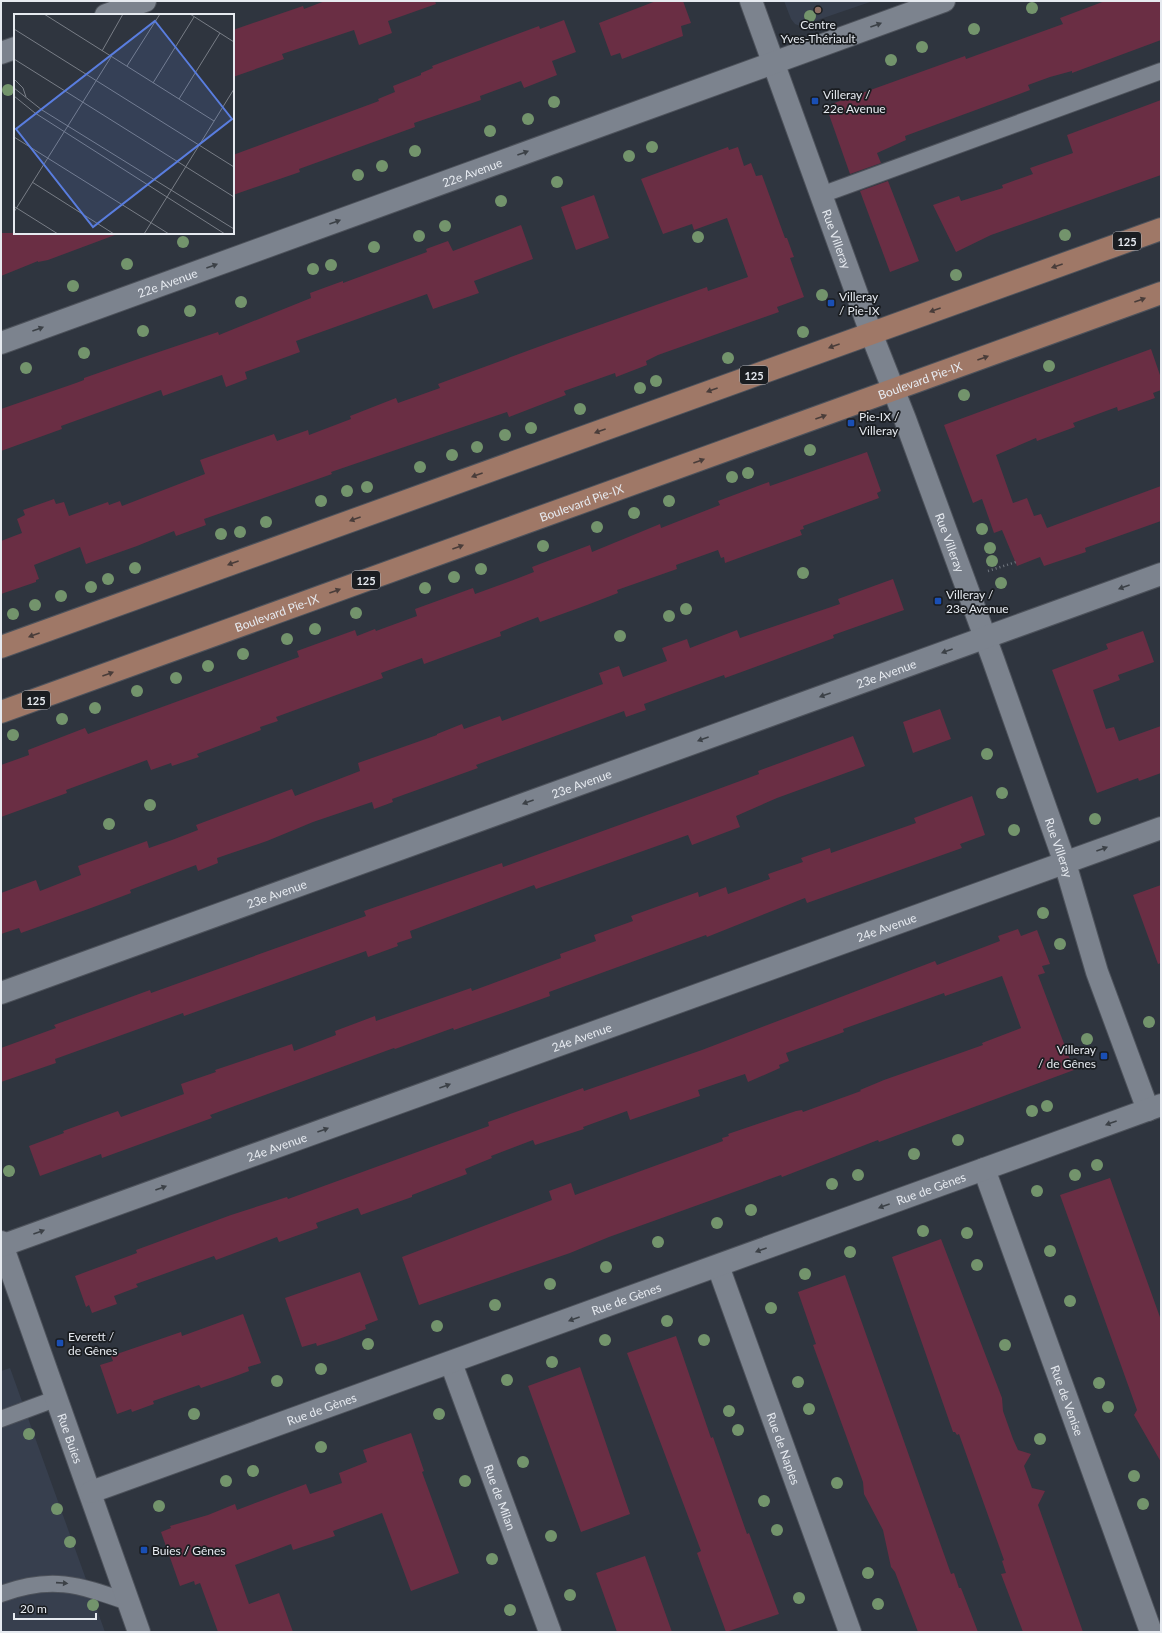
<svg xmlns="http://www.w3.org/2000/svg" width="1162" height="1633" font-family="Lato,sans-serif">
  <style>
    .built { fill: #373f4e }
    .building { fill: #6a2e44 }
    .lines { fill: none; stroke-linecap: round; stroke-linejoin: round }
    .lane-casing { stroke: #4d525b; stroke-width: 18 }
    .street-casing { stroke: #4d525b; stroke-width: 24 }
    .primary-casing { stroke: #4d525b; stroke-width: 24 }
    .path { stroke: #727880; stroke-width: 2.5; stroke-dasharray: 1 3; stroke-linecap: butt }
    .lane { stroke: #7c838e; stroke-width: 16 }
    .street { stroke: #7c838e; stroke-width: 22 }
    .primary { stroke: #9f7867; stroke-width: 22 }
    .tree { fill: #73946c }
    .oneway { fill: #3c4147 }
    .oneway2 { fill: #493d3a }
    .education-dot { fill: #8d6e63; stroke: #1a1d21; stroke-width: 1.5 }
    .transit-dot { fill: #1a4fb4; stroke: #1a1d21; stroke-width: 1.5 }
    .labels { text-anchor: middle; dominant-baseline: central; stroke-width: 3.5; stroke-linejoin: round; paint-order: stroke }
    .shield { fill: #1a1d21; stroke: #a9acb2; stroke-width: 1 }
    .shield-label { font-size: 11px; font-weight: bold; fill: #e6eaf0 }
    .poi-label { font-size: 12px; fill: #e6eaf0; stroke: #1a1d21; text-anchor: start }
    .street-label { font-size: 12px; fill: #e6eaf0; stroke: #1a1d21 }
    .inset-road { fill: none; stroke: #787d86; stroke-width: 1 }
    .view { fill: #597ddf; fill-opacity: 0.15; stroke: #597ddf; stroke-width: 2 }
    .inset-edge { fill: none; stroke: #e6eaf0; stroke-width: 2 }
  </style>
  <rect width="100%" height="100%" fill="#2f353f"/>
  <path class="built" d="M784,1H873L800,26L795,24L791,19Z
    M10,1368L105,1632H1V1371Z"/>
  <path class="building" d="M325,1H435L436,4L388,21L392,33L359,45L354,30L282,54L284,59L233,77V30L303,6L304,9Z
    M656,1H683L691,23L681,26L683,36L622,59L620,53L611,56L599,23Z
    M1105,1H1161V40L1072,73V71L1050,77L1028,85L1030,90L905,136L906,140L877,153L881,163L850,174L826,106L965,56L966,59L1063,24L1060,18Z
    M564,20L576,52L552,61L557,75L524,88L521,81L480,96L481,100L414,123L415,127L299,169L300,172L233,195V155L379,101L378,99L395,92L393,86L421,75V73L433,68L432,66L539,26L540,29Z
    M1161,100V175L991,235L956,252L933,205L959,196L961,201L1003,188L1002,185L1033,174L1030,168L1073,153L1067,135Z
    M728,147L729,150L738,147L744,166L751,163L756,176L762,175L785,238H787L794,257L790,258L804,297L777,307L779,312L658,355L646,361L647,365L616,377L615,373L564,391L566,395L509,417L507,412L331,472L332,474L204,519L206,525L176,536L174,531L137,546L86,564L80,547L34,565L39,579L36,580V582L1,594V541L22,533L17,519L25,515L23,510L54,499L56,504L64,502L69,516L108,502L109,505L120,501L122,506L205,474L200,460L274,434L277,441L308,430L309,435L351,419L350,416L396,398L398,403L440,388L438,384L557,340L707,287L708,291L748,277L727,218L694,230L692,224L663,234L641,179Z
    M888,181L919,261L890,272L860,191Z
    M594,195L609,238L576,250L561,207Z
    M521,225L533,259L474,281L479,293L433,309L427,294L296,341L300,352L245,372L247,379L226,387L222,375L163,396L161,390L61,426L62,429L1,451V409L76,383L84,380V378L141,358L218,332L219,335L311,298L310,293L343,281V283L427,252L426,249L448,241L453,251Z
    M1,233H115V235L48,260L38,262V261L1,276Z
    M1151,349L1161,378V390L1153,393L1155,398L1118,411L1117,407L1073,423L1075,427L1037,441L1036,438L996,455L1013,503L1027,498L1034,516L1041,514L1047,528L1161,486V521L1085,548L1086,552L1044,566L1040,557L1017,566L1002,530L994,533L982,499L973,503L944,425Z
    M867,452L881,491L877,493L879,498L803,526L804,529L800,530L802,535L725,563L724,557L721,558L718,550L676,565L677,569L617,590L618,593L587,605L540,622L538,617L500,632L501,636L424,664L422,658L381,673L383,678L276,717L278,721L260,727L261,730L197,754L199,757L172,766L171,763L151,770L147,760L66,790L67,793L1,817V765L29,755L28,750L85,728L88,734L299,657L297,651L355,630L357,636L375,629L376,631L417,616L415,609L473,588L475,594L516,579L534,572L532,567L590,545L592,552L660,524L661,528L720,505L718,501L769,482L770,486Z
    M893,579L904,610L833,635L834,638L725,678L724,675L644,704L646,710L626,717L624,711L476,765L478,768L392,799L393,802L374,809L372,802L313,822L267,841L217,858L218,863L198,871L196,865L130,890L131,893L91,908L21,933L19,928L1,934V893L36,880L40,891L81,875L78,866L147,841L149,848L172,840L198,830L196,825L292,789L295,796L360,771L358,763L437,735V734L462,724L464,729L500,716L502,721L603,684L599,673L619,666L623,677L667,661L662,648L687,639L690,648L737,630L740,638L840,604L838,599Z
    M1143,631L1154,662L1118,675L1120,680L1093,690L1106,729L1114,727L1119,741L1161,726V773L1139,781L1138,778L1097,793L1052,670L1108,649L1106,644Z
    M940,709L951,739L913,753L903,722Z
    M853,736L865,766L777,798L736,816L740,827L692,845L688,835L536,889L534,885L410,931L412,938L397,943L398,946L368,957L366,951L184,1016L183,1013L55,1059L56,1063L1,1082V1048L56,1028L54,1025L150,990L151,993L366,916L364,911L502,863L503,867L694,798L759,774L758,771Z
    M972,796L985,835L960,844L962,848L807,903L805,898L707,937L706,935L549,992L550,996L514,1009L454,1030L453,1028L395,1049L394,1048L210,1115L212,1118L102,1158L101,1154L40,1176L29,1146L64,1133L63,1131L118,1111L121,1117L184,1094L181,1084L216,1072L215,1070L292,1044L294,1051L336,1035L335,1031L375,1016L376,1021L471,988L472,991L561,958L560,954L596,941L594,935L633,921L631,916L698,892L699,897L726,887L728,894L770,879L768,874L803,862L801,858L830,848L831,853L916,823L914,818Z
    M1161,885V963L1158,964L1133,895Z
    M1018,929L1021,936L1037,930L1050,964L1042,966L1045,973L1038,975L1074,1070L879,1142L878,1140L782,1177L781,1175L609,1237L570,1253L419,1305L402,1257L552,1200L549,1191L571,1183L575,1195L723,1141L722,1138L729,1136L728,1134L796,1111L802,1110L803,1112L861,1091L860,1090L884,1080L983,1045L982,1043L1021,1028L1002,976L945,996L944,993L843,1029L844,1032L786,1053L789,1061L779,1065L780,1068L748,1082L745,1074L698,1090L700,1096L630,1120L627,1111L583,1127L584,1129L535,1145L533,1140L491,1156L492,1158L465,1169L467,1174L412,1195V1197L361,1215L358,1208L316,1223L318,1228L279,1242L277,1237L216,1260L214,1256L136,1284L138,1287L114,1296L117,1304L92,1313L89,1305L86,1307L75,1276L137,1253L136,1250L231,1215L287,1197L288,1199L376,1167L489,1126L488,1122L583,1088L584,1091L702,1050L935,961L937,965L1000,941L998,936Z
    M1110,1178L1161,1320V1462L1134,1415L1137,1410L1060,1195Z
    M941,1239L1002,1398L1003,1411L1013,1439L1018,1450L1031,1454L1024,1466L1032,1488L1045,1491L1038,1505L1083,1632H1023L1001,1574L1006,1573L1002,1561L1004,1560L959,1434L957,1435L955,1432H953L892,1257Z
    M360,1272L378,1320L365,1325L366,1329L336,1340L317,1346L316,1343L302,1347L285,1298Z
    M845,1275L951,1574L954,1573L959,1588H961L978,1632H918L895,1572L891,1567L883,1530L864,1494L863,1482L813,1345L816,1344L798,1292Z
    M243,1314L261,1363L248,1367L249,1371L233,1377L201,1388L199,1385L153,1401L154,1404L132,1412L131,1409L117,1414L100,1365L113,1361L111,1356L181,1332L182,1336Z
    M676,1336L711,1438L713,1437L747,1534L749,1533L779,1614L726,1632L697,1553L701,1551L627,1353Z
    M580,1367L630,1514L581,1532L528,1386Z
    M411,1433L424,1471L422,1472L459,1573L411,1591L382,1513L333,1531L335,1536L293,1550L291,1544L235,1565L249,1604L279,1593L293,1632H218L200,1583L195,1585L194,1581L180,1586L161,1532L171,1528L170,1526L208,1515L235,1504L237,1510L306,1484L310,1494L342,1483L339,1473L367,1462L363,1450Z
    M645,1556L672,1632H617L596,1573Z"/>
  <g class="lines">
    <g class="lane-casing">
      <path id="lane" d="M821,195L1161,71
        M1,1419L55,1399
        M1,1594C52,1575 79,1585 128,1602"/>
    </g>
    <g class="street-casing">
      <g id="street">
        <path id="s1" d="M751,1L871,333L905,419L993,659L1065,863L1097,972L1148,1110"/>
        <path d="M106,15L145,1"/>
        <path d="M1,53L15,48"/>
        <path id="s2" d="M1,343L944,1"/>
        <path id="s3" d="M1,993L1161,574"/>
        <path id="s4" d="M984,1169L1151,1632"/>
        <path id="s5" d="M1,1242L139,1632"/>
        <path id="s6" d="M1,1246L1161,828"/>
        <path id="s7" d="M718,1266L850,1632"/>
        <path id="s8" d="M451,1363L550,1632"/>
        <path id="s9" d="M91,1492L1161,1105"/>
      </g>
    </g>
    <g class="primary-casing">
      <g id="primary">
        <path d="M1,647L1161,229"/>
        <path id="s10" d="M1,712L1161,293"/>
      </g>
    </g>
    <path class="path" d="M988,571L1016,562"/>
    <use href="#lane" class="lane"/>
    <use href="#street" class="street"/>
    <use href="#primary" class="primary"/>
  </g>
  <g class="tree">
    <circle cx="1032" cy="8" r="6"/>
    <circle cx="810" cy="16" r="6"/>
    <circle cx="974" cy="29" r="6"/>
    <circle cx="922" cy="47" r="6"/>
    <circle cx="891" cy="60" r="6"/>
    <circle cx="8" cy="90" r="6"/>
    <circle cx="554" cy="102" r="6"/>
    <circle cx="528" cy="119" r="6"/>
    <circle cx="490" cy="131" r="6"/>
    <circle cx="652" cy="147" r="6"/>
    <circle cx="415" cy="151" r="6"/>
    <circle cx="629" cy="156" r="6"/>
    <circle cx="382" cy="166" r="6"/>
    <circle cx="358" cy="175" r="6"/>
    <circle cx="557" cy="182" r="6"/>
    <circle cx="501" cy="201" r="6"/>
    <circle cx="445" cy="226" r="6"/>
    <circle cx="1065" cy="235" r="6"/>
    <circle cx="419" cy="236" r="6"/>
    <circle cx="698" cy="237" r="6"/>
    <circle cx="183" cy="242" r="6"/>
    <circle cx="374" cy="247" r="6"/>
    <circle cx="127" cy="264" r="6"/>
    <circle cx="331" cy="265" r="6"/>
    <circle cx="313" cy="269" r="6"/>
    <circle cx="956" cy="275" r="6"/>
    <circle cx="73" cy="286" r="6"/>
    <circle cx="822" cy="295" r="6"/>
    <circle cx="241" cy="302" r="6"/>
    <circle cx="190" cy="311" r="6"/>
    <circle cx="143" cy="331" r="6"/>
    <circle cx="803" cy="332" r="6"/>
    <circle cx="84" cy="353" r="6"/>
    <circle cx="728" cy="358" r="6"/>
    <circle cx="1049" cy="366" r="6"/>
    <circle cx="26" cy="368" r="6"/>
    <circle cx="656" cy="381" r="6"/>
    <circle cx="640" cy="388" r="6"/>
    <circle cx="964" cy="395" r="6"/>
    <circle cx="580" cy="409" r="6"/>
    <circle cx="531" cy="428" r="6"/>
    <circle cx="505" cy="435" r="6"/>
    <circle cx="477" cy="447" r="6"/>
    <circle cx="810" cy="450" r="6"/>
    <circle cx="452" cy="455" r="6"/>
    <circle cx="420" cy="467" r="6"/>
    <circle cx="748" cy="473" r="6"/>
    <circle cx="732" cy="477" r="6"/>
    <circle cx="367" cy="487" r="6"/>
    <circle cx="347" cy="491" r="6"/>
    <circle cx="321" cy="501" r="6"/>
    <circle cx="669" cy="501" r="6"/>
    <circle cx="634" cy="513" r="6"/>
    <circle cx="266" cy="522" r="6"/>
    <circle cx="597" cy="527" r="6"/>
    <circle cx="982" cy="529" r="6"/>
    <circle cx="240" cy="532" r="6"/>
    <circle cx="221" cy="534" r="6"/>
    <circle cx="543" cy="546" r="6"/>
    <circle cx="990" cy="548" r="6"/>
    <circle cx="992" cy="561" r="6"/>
    <circle cx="135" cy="568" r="6"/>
    <circle cx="481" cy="569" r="6"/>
    <circle cx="803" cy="573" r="6"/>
    <circle cx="454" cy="577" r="6"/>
    <circle cx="108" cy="579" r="6"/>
    <circle cx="1001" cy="583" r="6"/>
    <circle cx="91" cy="587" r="6"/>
    <circle cx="425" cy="588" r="6"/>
    <circle cx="61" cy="596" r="6"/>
    <circle cx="35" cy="605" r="6"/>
    <circle cx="686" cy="609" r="6"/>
    <circle cx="356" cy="613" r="6"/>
    <circle cx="13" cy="614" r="6"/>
    <circle cx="669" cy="616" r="6"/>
    <circle cx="315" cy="629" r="6"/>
    <circle cx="620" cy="636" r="6"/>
    <circle cx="287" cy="639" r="6"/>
    <circle cx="243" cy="654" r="6"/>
    <circle cx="208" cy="666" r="6"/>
    <circle cx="176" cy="678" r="6"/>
    <circle cx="137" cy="691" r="6"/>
    <circle cx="95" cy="708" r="6"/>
    <circle cx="62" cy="719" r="6"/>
    <circle cx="13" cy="735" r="6"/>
    <circle cx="987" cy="754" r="6"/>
    <circle cx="1002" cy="793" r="6"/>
    <circle cx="150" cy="805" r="6"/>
    <circle cx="1095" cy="819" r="6"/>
    <circle cx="109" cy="824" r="6"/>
    <circle cx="1014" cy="830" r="6"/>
    <circle cx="1043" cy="913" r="6"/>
    <circle cx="1060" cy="944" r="6"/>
    <circle cx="1149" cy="1022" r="6"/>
    <circle cx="1087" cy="1039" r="6"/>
    <circle cx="1047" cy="1106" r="6"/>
    <circle cx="1032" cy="1111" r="6"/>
    <circle cx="958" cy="1140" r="6"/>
    <circle cx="914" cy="1154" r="6"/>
    <circle cx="1097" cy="1165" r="6"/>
    <circle cx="9" cy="1171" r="6"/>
    <circle cx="858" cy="1175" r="6"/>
    <circle cx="1075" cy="1175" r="6"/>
    <circle cx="832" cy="1184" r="6"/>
    <circle cx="1037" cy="1191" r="6"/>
    <circle cx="751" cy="1210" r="6"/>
    <circle cx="717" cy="1223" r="6"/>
    <circle cx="923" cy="1231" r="6"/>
    <circle cx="967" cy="1233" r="6"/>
    <circle cx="658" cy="1242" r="6"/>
    <circle cx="1050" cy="1251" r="6"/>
    <circle cx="850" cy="1252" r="6"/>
    <circle cx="977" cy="1265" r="6"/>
    <circle cx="606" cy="1267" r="6"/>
    <circle cx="805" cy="1274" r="6"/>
    <circle cx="550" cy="1284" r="6"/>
    <circle cx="1070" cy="1301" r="6"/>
    <circle cx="495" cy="1305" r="6"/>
    <circle cx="771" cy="1308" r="6"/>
    <circle cx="667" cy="1321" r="6"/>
    <circle cx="437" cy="1326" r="6"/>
    <circle cx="605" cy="1340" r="6"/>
    <circle cx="704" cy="1340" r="6"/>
    <circle cx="368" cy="1344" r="6"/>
    <circle cx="1005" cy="1345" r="6"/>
    <circle cx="552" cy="1362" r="6"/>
    <circle cx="321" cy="1369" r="6"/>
    <circle cx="507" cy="1380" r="6"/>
    <circle cx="277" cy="1381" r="6"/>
    <circle cx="798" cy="1382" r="6"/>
    <circle cx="1099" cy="1383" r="6"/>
    <circle cx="1108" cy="1407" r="6"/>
    <circle cx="809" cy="1409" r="6"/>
    <circle cx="729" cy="1411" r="6"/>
    <circle cx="194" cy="1414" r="6"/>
    <circle cx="439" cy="1414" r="6"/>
    <circle cx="738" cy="1430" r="6"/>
    <circle cx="29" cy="1434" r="6"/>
    <circle cx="1040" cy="1439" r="6"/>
    <circle cx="321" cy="1447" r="6"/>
    <circle cx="523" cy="1462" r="6"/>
    <circle cx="253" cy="1471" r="6"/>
    <circle cx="1134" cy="1476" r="6"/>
    <circle cx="226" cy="1481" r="6"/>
    <circle cx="465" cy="1481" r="6"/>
    <circle cx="837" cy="1483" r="6"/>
    <circle cx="764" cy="1501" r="6"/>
    <circle cx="1143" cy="1504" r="6"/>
    <circle cx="159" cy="1506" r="6"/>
    <circle cx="57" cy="1509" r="6"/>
    <circle cx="777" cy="1530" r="6"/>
    <circle cx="551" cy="1536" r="6"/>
    <circle cx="70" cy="1542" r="6"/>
    <circle cx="492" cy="1559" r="6"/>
    <circle cx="868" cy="1573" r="6"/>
    <circle cx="570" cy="1595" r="6"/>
    <circle cx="799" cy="1598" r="6"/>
    <circle cx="878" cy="1604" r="6"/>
    <circle cx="93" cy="1605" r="6"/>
    <circle cx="510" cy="1610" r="6"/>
  </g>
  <defs><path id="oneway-solid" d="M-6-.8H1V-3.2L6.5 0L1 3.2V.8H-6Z"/></defs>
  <g class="oneway">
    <use href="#oneway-solid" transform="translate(876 25) rotate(-20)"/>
    <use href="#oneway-solid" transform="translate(523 153) rotate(-20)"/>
    <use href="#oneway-solid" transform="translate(335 222) rotate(-20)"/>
    <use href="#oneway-solid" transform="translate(212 266) rotate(-20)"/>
    <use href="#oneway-solid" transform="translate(38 329) rotate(-20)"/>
    <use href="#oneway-solid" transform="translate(1124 587) rotate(160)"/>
    <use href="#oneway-solid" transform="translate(947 651) rotate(160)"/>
    <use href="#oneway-solid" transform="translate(825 695) rotate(160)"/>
    <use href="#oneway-solid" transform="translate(703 739) rotate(160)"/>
    <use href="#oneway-solid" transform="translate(528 802) rotate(160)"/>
    <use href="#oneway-solid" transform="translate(1102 849) rotate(-20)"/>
    <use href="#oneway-solid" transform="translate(445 1086) rotate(-20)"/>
    <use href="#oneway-solid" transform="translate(1111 1123) rotate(160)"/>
    <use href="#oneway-solid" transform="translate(323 1130) rotate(-20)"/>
    <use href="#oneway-solid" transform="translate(161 1188) rotate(-20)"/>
    <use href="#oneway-solid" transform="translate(884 1206) rotate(160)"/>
    <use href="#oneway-solid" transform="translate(39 1232) rotate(-20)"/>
    <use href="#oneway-solid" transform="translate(761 1250) rotate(160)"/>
    <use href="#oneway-solid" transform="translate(574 1319) rotate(160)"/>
    <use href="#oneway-solid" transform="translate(62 1583) rotate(4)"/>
  </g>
  <g class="oneway2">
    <use href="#oneway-solid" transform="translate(1057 266) rotate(161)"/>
    <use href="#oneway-solid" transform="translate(1140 300) rotate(-20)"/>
    <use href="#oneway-solid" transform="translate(935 310) rotate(160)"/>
    <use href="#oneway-solid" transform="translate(834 346) rotate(160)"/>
    <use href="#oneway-solid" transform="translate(983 358) rotate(-20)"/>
    <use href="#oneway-solid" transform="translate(712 390) rotate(160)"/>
    <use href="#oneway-solid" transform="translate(821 417) rotate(-20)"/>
    <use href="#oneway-solid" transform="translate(600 431) rotate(160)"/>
    <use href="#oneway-solid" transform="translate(699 461) rotate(-20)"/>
    <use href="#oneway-solid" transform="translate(477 475) rotate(160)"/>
    <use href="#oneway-solid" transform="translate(355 519) rotate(160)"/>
    <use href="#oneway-solid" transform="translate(458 547) rotate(-20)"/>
    <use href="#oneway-solid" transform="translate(233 563) rotate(160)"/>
    <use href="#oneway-solid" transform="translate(335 591) rotate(-20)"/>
    <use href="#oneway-solid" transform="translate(34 635) rotate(160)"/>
    <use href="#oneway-solid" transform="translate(108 674) rotate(-20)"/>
  </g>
  <circle class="education-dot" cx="818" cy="10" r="4"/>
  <g class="transit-dot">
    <rect x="811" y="97" width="8" height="8" rx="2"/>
    <rect x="827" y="299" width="8" height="8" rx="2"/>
    <rect x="847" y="419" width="8" height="8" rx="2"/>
    <rect x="934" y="597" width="8" height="8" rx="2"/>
    <rect x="1100" y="1052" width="8" height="8" rx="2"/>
    <rect x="56" y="1339" width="8" height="8" rx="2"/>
    <rect x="140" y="1546" width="8" height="8" rx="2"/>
  </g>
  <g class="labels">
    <g class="shield">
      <rect x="1113" y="232" width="28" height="18" rx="3"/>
      <rect x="740" y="366" width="28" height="18" rx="3"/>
      <rect x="352" y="571" width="28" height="18" rx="3"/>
      <rect x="22" y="691" width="28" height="18" rx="3"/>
    </g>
    <g class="shield-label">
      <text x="1127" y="241">125</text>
      <text x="754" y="375">125</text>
      <text x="366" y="580">125</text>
      <text x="36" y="700">125</text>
    </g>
    <g class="poi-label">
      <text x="818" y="24" text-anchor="middle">Centre<tspan x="818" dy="14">Yves-Thériault</tspan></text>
      <text x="823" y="94">Villeray /<tspan x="823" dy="14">22e Avenue</tspan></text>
      <text x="839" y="296">Villeray<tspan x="839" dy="14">/ Pie-IX</tspan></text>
      <text x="859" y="416">Pie-IX /<tspan x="859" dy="14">Villeray</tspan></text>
      <text x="946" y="594">Villeray /<tspan x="946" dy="14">23e Avenue</tspan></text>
      <text x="1096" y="1049" text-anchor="end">Villeray<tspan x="1096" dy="14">/ de Gênes</tspan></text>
      <text x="68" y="1336">Everett /<tspan x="68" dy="14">de Gênes</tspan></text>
      <text x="152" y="1550">Buies / Gênes</text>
    </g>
    <g class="street-label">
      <text stroke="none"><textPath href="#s2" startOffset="501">22e Avenue</textPath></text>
      <text stroke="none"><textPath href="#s1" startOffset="253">Rue Villeray</textPath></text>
      <text stroke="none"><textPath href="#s2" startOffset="177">22e Avenue</textPath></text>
      <text stroke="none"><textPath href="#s10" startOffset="977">Boulevard Pie-IX</textPath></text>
      <text stroke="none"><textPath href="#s10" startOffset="617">Boulevard Pie-IX</textPath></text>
      <text stroke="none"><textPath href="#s1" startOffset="577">Rue Villeray</textPath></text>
      <text stroke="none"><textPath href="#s10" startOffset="293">Boulevard Pie-IX</textPath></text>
      <text stroke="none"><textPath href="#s3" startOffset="941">23e Avenue</textPath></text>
      <text stroke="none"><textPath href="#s3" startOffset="617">23e Avenue</textPath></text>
      <text stroke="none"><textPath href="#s1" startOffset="901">Rue Villeray</textPath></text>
      <text stroke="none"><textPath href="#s3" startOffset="293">23e Avenue</textPath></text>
      <text stroke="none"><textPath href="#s6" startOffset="941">24e Avenue</textPath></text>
      <text stroke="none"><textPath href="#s6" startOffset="617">24e Avenue</textPath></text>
      <text stroke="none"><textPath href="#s6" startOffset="293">24e Avenue</textPath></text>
      <text stroke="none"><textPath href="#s9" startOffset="893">Rue de Gènes</textPath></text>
      <text stroke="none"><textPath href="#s9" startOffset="569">Rue de Gènes</textPath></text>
      <text stroke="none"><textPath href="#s4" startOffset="246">Rue de Venise</textPath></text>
      <text stroke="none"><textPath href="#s9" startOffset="245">Rue de Gènes</textPath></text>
      <text stroke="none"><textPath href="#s5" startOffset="208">Rue Buies</textPath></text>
      <text stroke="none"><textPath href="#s7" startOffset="194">Rue de Naples</textPath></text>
      <text stroke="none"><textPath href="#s8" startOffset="143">Rue de Milan</textPath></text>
    </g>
  </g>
  <g transform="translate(14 14)">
    <rect width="220" height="220" fill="#2f353f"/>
    <path class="inset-road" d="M30,0L200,107M32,0H67M176,0L220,28M0,15L220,153M88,37L109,0M0,45L220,183M113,52L146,0M0,65L9,74L12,83M139,69L180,3M0,74L28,96L220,215M0,82L21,99L211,220M165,85L206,19M0,123L155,220M18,168L100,220M1,193L44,220M0,198L97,43M130,220L220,75"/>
    <path class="view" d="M141,7L218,105L79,213L2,115Z"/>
    <rect width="220" height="220" class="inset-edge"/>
  </g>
  <rect width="1162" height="1633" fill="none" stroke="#e6eaf0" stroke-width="4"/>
  <path d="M14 1613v6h82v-6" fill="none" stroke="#e6eaf0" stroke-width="2"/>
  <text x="20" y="1613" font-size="12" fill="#e6eaf0" stroke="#1a1d21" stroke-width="3" paint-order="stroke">20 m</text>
</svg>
